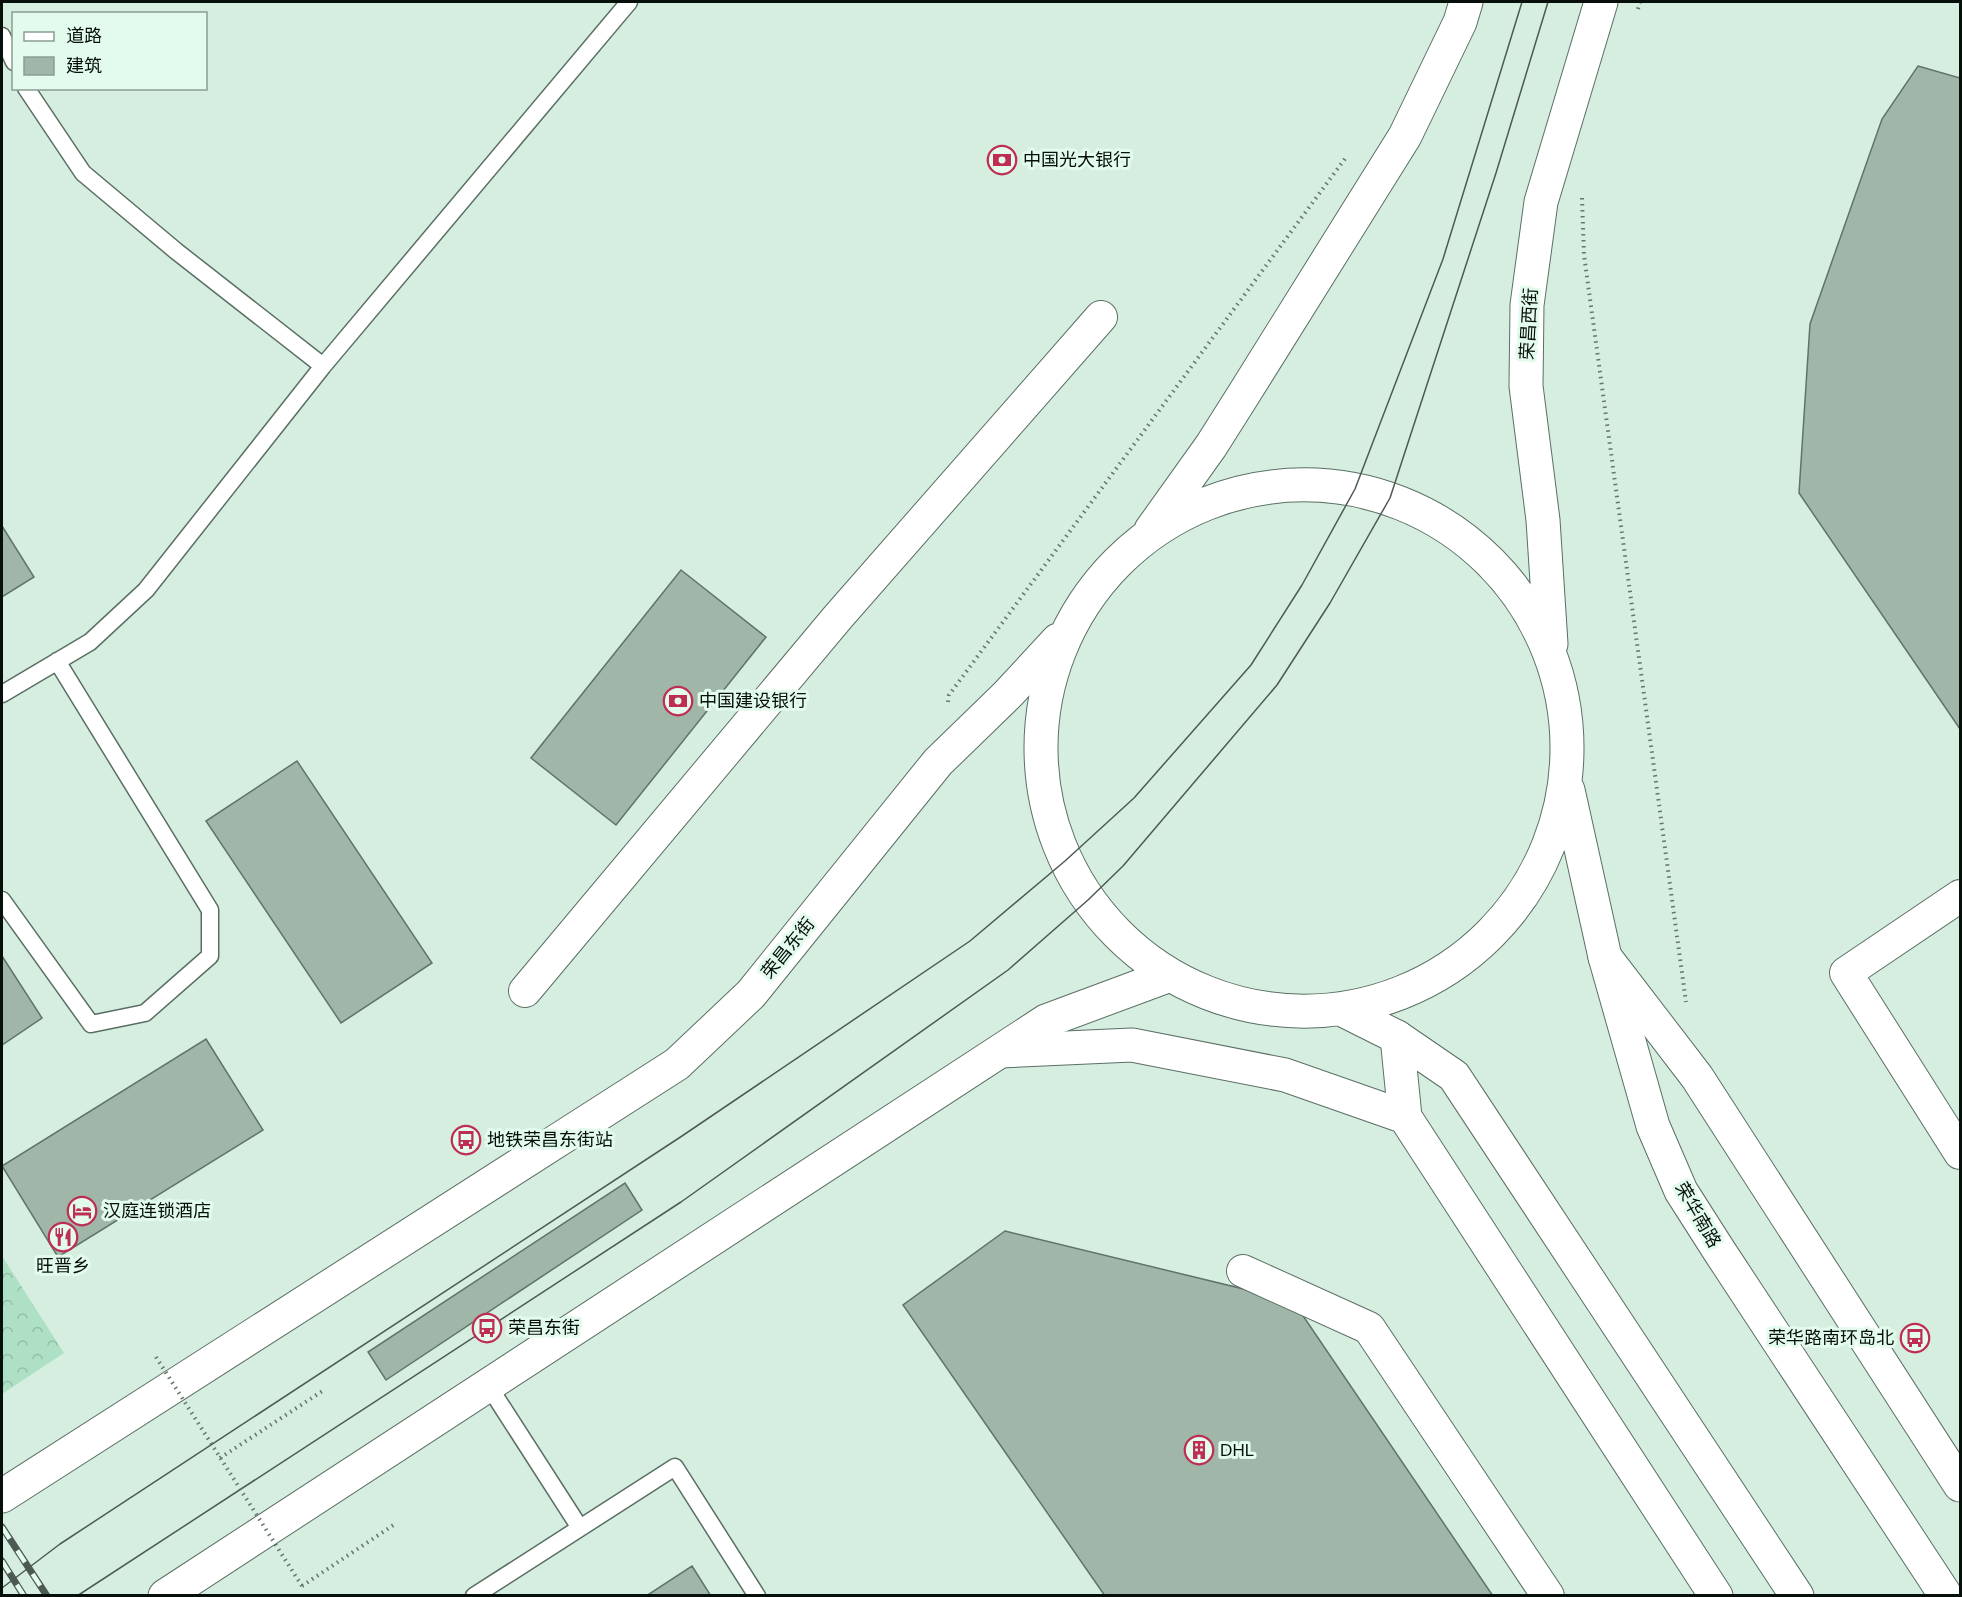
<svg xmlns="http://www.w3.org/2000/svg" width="1962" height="1597" font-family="'DM Sans','Noto Sans SC',sans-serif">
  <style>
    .park { fill: url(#park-crowns) }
    .building { fill: #9fb6a9; stroke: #5f7469; stroke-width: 1.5 }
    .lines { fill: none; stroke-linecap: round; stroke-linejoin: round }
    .service-casing { stroke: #5a6f64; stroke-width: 19 }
    .minor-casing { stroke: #5a6f64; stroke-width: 34 }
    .tertiary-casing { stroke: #5a6f64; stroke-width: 35 }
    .primary-casing { stroke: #5a6f64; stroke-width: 35 }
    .path { stroke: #66756d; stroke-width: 4; stroke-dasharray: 1.5 4.5; stroke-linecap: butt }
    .service { stroke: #fff; stroke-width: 16 }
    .minor { stroke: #fff; stroke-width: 32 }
    .tertiary { stroke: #fff; stroke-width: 33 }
    .primary { stroke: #fff; stroke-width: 33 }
    .tram { stroke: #4d5a53; stroke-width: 1.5 }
    .rail-casing { stroke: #4d5a53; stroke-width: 7 }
    .rail { stroke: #e3fbed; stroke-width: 4.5; stroke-dasharray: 14; stroke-linecap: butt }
    .path-bridge { stroke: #66756d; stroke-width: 4; stroke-dasharray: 1.5 4.5; stroke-linecap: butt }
    .labels { text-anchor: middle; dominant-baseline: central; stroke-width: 6; stroke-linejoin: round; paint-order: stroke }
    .poi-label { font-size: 18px; fill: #070f0b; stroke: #e3fbed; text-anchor: start }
    .street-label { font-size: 18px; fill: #070f0b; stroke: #e3fbed }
  </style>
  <defs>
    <pattern id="park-crowns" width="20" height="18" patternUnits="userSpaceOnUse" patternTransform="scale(1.5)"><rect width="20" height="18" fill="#ade0c5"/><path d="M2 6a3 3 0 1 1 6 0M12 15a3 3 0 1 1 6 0" fill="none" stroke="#93bfa8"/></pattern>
  </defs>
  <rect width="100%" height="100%" fill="#d6eee0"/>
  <path class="park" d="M2,1256L64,1353L2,1394Z"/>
  <path class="building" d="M1918,66L1960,78V729L1799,493L1810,324L1882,119Z
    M2,526L34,577L2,597Z
    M681,570L766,637L616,825L531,758Z
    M297,761L432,963L341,1023L206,821Z
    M2,956L42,1018L2,1045Z
    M206,1039L263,1130L58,1257L2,1166Z
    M625,1183L642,1210L386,1380L368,1352Z
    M1005,1231L1293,1301L1493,1596H1105L903,1305Z
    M692,1566L711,1596H646Z"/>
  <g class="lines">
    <g class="service-casing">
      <path id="service" d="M2,36L14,62
        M26,88L83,173L176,251L323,366
        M2,694L90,642L146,590L323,366L629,2
        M2,900L91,1024L145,1013L210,956V910L57,661
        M488,1385L580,1528L675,1467L757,1596
        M474,1596L580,1528"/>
    </g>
    <g class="minor-casing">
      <path id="minor" d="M1960,896L1846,973L1960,1153
        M525,991L838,617L1101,317
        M1243,1271L1369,1328L1548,1596"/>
    </g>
    <g class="tertiary-casing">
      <path id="tertiary" d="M1605,957L1697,1077L1960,1485
        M1397,1037L1405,1117L1716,1596
        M1001,1051L1132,1045L1285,1075L1405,1117"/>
    </g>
    <g class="primary-casing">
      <path id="primary" d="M1041 748a263 263 0 1 1 526 0a263 263 0 1 1-526 0Z
        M1151,530L1211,446L1242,397L1405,136L1460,22L1466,2
        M1551,644L1543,520L1526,386L1527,305L1541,202L1601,2
        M1568,790L1605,957L1653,1126L1681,1191L1718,1249L1946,1596
        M1341,1009L1397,1037L1454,1076L1797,1596
        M2,1496L677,1064L751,994L938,762L1008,694L1058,640
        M165,1596L1046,1021L1170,975"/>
    </g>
    <path class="path" d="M1638,9L1640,2
      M1582,198L1584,255L1686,1002
      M948,702L949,695L1347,156
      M220,1458L324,1390
      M302,1586L395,1524"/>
    <use href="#service" class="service"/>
    <use href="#minor" class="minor"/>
    <use href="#tertiary" class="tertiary"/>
    <use href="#primary" class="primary"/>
    <path class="tram" d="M2,1588L60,1544L682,1136L970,941L1065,861L1134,798L1251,665L1302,585L1355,489L1443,259L1522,2
      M77,1596L681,1202L1008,970L1088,900L1123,866L1277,685L1330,603L1390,498L1496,173L1548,2"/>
    <g class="rail-casing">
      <path id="rail" d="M2,1527L47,1596
        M2,1561L24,1596"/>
    </g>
    <use href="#rail" class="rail"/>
    <path class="path-bridge" d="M156,1357L302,1586"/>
  </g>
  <defs>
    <g id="bank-ring" transform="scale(1.5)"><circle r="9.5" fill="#e3fbed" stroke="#be2e52" stroke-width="1.5"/><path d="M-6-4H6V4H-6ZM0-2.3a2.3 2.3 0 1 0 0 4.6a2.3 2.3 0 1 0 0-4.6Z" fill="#be2e52"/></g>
    <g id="bus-ring" transform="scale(1.5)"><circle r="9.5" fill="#e3fbed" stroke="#be2e52" stroke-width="1.5"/><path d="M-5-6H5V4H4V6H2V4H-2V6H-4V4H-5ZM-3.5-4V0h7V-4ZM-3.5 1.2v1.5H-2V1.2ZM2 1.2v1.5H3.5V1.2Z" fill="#be2e52"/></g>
    <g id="hotel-ring" transform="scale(1.5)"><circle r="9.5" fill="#e3fbed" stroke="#be2e52" stroke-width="1.5"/><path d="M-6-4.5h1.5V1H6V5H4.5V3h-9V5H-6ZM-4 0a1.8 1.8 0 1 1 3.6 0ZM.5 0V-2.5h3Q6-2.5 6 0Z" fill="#be2e52"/></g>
    <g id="restaurant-ring" transform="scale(1.5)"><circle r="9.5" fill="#e3fbed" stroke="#be2e52" stroke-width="1.5"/><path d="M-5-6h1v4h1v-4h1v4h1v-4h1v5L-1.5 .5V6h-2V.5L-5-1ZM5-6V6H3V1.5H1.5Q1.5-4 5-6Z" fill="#be2e52"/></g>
    <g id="building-ring" transform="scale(1.5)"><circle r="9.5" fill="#e3fbed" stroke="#be2e52" stroke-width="1.5"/><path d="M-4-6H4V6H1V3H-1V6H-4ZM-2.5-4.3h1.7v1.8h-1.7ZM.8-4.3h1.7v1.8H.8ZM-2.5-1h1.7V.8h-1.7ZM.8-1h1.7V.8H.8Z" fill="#be2e52"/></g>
  </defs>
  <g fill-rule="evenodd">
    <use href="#bank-ring" x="1002" y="160"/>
    <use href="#bank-ring" x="678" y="701"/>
    <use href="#bus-ring" x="466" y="1140"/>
    <use href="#hotel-ring" x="82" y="1211"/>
    <use href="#restaurant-ring" x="63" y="1237"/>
    <use href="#bus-ring" x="487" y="1328"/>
    <use href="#bus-ring" x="1915" y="1338"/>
    <use href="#building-ring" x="1199" y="1450"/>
  </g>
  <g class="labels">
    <g class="poi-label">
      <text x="1023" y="160">中国光大银行</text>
      <text x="699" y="701">中国建设银行</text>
      <text x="487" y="1140">地铁荣昌东街站</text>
      <text x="103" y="1211">汉庭连锁酒店</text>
      <text x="63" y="1266" text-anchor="middle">旺晋乡</text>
      <text x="508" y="1328">荣昌东街</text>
      <text x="1894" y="1338" text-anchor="end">荣华路南环岛北</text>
      <text x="1220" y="1450">DHL</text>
    </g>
    <g class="street-label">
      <text transform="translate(1529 324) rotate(-87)">荣昌西街</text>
      <text transform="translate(788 948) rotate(-51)">荣昌东街</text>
      <text transform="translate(1698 1215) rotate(60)">荣华南路</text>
    </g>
  </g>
  <rect width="1962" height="1597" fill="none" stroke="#070f0b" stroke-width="6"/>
  <rect x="12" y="12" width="195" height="78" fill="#e3fbed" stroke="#8b9d93" stroke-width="1.5"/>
  <rect x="24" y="32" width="30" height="9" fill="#ffffff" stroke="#8b9d93" stroke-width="1.5"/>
  <text x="66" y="42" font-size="18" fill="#070f0b">道路</text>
  <rect x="24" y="57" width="30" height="18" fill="#9fb6a9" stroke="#8b9d93" stroke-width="1.5"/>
  <text x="66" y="72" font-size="18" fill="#070f0b">建筑</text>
</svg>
